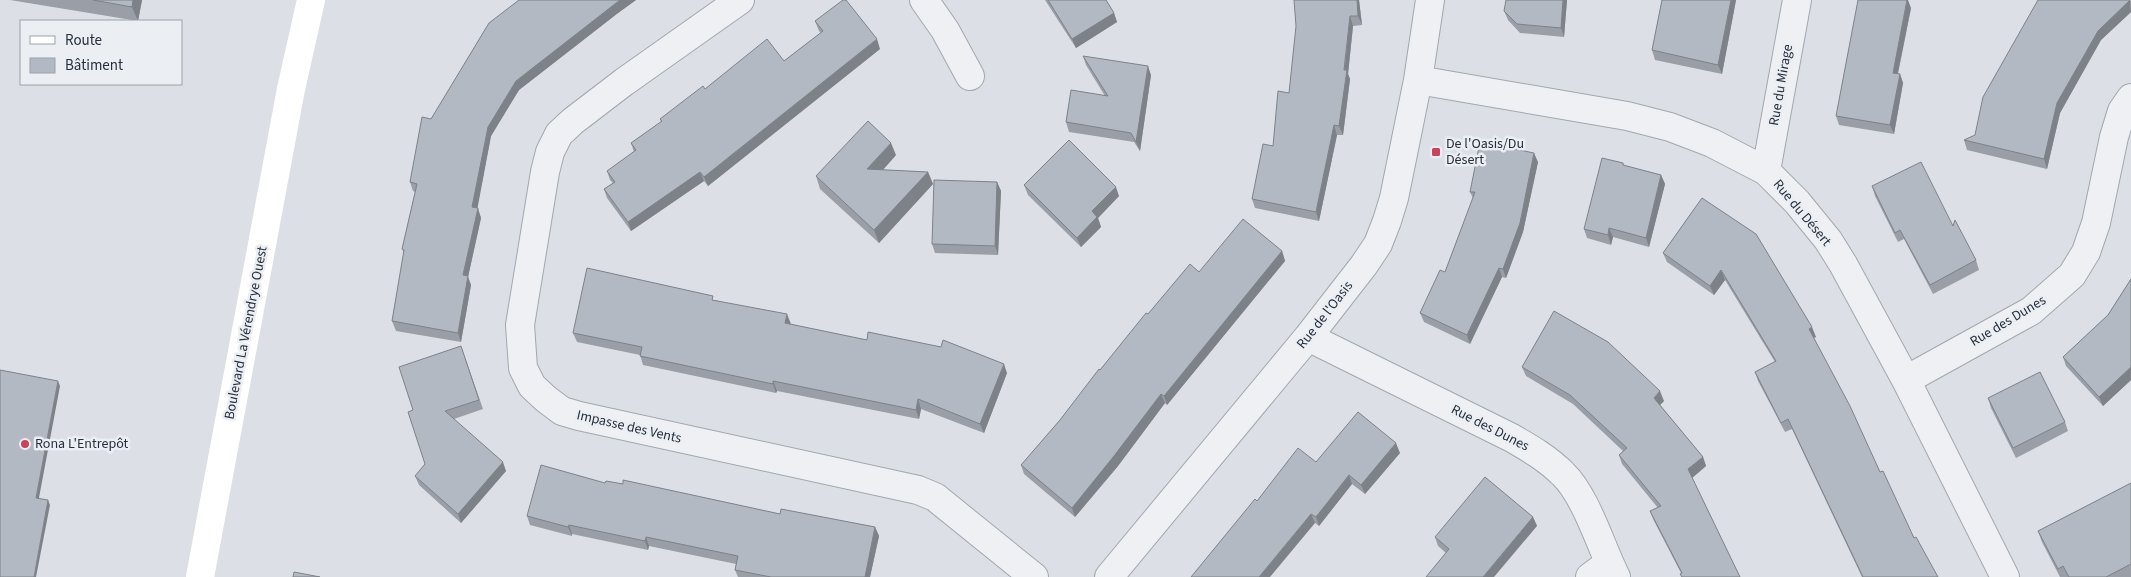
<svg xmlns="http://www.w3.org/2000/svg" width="2131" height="577" font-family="'Source Sans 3',sans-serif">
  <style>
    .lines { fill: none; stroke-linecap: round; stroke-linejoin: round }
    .minor-casing { stroke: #a2a7af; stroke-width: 30 }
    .minor { stroke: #eef0f4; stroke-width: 28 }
    .secondary { stroke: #fff; stroke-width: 28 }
    .wall { fill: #9a9fa7 }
    .shaded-wall { fill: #7d8288 }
    .building { fill: #b3b9c2; stroke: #7d8288 }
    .poi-dot { fill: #cb405b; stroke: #ebeff4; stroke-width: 2 }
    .labels { text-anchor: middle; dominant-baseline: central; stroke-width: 5; stroke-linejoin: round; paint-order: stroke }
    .street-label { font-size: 14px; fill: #262f3b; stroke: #ebeff4 }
    .poi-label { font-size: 14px; fill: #262f3b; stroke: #ebeff4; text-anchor: start }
  </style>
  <rect width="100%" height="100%" fill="#dce0e6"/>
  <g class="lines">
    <g class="minor-casing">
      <path id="minor" d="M740,0L624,82L573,121L559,134L550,152L545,172L520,325L523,368L532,386L546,399L562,411L579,416L918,490L935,497L1034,577
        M924,0L945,30L970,76
        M1418,80L1627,116L1670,127L1712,143L1766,171L1797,202L1828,240L1843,264L1906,380L2005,577
        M1766,171L1797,0
        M1308,337L1512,438C1531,449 1548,459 1563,474C1586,496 1601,547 1616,577
        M1906,380L2031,311L2072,275L2086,252L2096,223L2114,137L2122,111L2131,98
        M1109,577L1308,337L1364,265L1378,244L1387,221L1394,198L1418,80L1430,0
        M1590,577L1609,563"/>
    </g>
    <use href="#minor" class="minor"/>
    <path class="secondary" d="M200,577L291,89L311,0"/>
  </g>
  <path class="wall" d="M10,0H142L138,21Z
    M519,0H636L618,13L519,90L491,136L477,208L481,218L468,277L471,285L461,342L396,331L392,321L404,253L402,249L415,192L413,191L410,182L431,119Z
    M1045,0H1106L1114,13L1117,22L1076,48Z
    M1359,0L1362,25L1353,26L1348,74L1350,79L1343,135H1337L1319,221L1255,208L1252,199L1273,146Z
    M1506,0H1567L1564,37L1520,33L1508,20L1504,11Z
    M1662,0H1736L1722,74L1655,60L1652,50Z
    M2131,0V12L2101,40L2060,113L2047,169L1967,150L1964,140L1975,135Z
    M1911,8L1898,74H1900L1903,83L1894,134L1839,125L1836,116Z
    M815,21L880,49L708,186L704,181L631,231L607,198L604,189L613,183L610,180L607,171L634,152L631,143L661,122L660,119L705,89L784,61L821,33L819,31Z
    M1083,56L1151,75L1140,151L1134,142L1069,132L1066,122L1105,96L1086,65Z
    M896,155L883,170L928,172L933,184L879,243L820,189L816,176Z
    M1538,162L1523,232L1506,278L1502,277L1470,344L1424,322L1420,313L1445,272L1473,198L1470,192Z
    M1623,163L1624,166L1661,175L1665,184L1649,247L1613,237L1611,245L1587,238L1584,229Z
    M997,182L1001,191L998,255L935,253L932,244Z
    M1024,185L1119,196L1098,218L1101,227L1081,247L1028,195Z
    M1872,186L1953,226L1976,260L1979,270L1933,294L1904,239L1898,242L1875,196Z
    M1702,198L1816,337L1814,338L1880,472L1914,538L1938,577H1862L1792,429L1785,432L1758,381L1755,372L1775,362L1725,280L1714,295L1667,262L1663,253Z
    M1282,251L1285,261L1167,405L1165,403L1118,466L1075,517L1024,474L1021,465L1060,420L1100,370L1148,314L1199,272Z
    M2131,279V380L2103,406L2066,366L2063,357L2108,315Z
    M715,300L790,324L1007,373L984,433L921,409L919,419L777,391L776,393L643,365L640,355L577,342L573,333Z
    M461,346L483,409L454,419L506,471L461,523L419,485L415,476L425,464L413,410Z
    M1522,367L1664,401L1660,405L1703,457L1706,466L1692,478L1740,577L1681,573L1654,521L1650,511L1658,508L1622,464L1619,455L1623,451L1573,404L1526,376Z
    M1988,398L2065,422L2068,431L2016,458L1991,408Z
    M1400,453L1365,494L1352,484L1319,526L1315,523L1257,501L1316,462Z
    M605,483L780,514L875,527L879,536L870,577H738L735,570L736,564L649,546L648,550L572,534V536L530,525L527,516Z
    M2131,483V577H2060L2042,542L2038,531Z
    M1533,517L1537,526L1446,553L1438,546L1435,537Z"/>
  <path class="shaded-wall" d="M133,0H142L138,21L132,7Z
    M620,0H636L618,13L519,90L491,136L476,216L472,207L488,127L516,81Z
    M1357,0H1359L1362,25L1358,16Z
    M1563,0H1567L1564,37L1561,28Z
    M1731,0H1736L1722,74L1718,65Z
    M1907,0H1908L1911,8L1896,82L1893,73Z
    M2130,0L2131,12L2101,40L2060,113L2047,169L2044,159L2057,103L2098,31Z
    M1114,13L1117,22L1076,48L1072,39Z
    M1350,16L1353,26L1348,74L1350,79L1343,135L1339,126Z
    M877,39L880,49L708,186L704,177Z
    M1148,66L1151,75L1140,151L1136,142Z
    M1900,74L1903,83L1894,134L1890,125Z
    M1334,125L1337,135L1319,221L1316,212Z
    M891,143L896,155L872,182L867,169Z
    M1534,153L1538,162L1523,232L1506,278L1503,269Z
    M700,172L704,181L631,231L628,222Z
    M928,172L933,184L879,243L874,230Z
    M1661,175L1665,184L1649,247L1646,238Z
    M997,182L1001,191L998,255L995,246Z
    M1116,187L1119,196L1098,218L1101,227L1081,247L1077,238L1092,211Z
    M478,208L481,218L468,277L471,285L461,342L458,333L463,275Z
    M1609,228L1613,237L1611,245L1608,235Z
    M1282,251L1285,261L1167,405L1164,396Z
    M1499,268L1502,277L1470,344L1467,335Z
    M1721,270L1725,280L1714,295L1710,286Z
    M787,314L791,324L785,323Z
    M1812,327L1816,337L1813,338L1809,329Z
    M1004,364L1007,373L984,433L980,424Z
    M2131,367V380L2103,406L2099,397Z
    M58,381L60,386L38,503L36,498Z
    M773,381L777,391L776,393L773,384Z
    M1660,391L1664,401L1657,408L1654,398Z
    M1161,394L1165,403L1118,466L1075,517L1072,508Z
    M918,399L921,409L919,419L916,410Z
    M1396,443L1400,453L1365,494L1361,485Z
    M1703,457L1706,466L1692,478L1688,469Z
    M503,462L506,471L461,523L458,514Z
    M1349,475L1352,484L1319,526L1316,517Z
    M48,500L50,505L36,577H34Z
    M1311,514L1315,523L1270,577H1259Z
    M1533,517L1537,526L1494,577H1483Z
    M569,525L572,534V536L568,527Z
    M875,527L879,536L870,577H865Z
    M646,537L649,546L648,550L645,541Z"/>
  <path class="building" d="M93,0H133L132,7Z
    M519,0H620L516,81L488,127L472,207L478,208L463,275L468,276L458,333L392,321L404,250L402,249L417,184L410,182L422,117L431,119L489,23Z
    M843,0H846L877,39L704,177L700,172L628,222L604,189L615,182L607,171L636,150L631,143L662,121L660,119L703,86L705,89L767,39L784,61L823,31L815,21Z
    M1048,0H1106L1114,13L1072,39Z
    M1294,0H1357L1358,16H1350L1344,70H1347L1339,126L1334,125L1316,212L1252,199L1263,144L1273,146L1278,91L1289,93L1296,26Z
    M1506,0H1563L1561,28L1517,24L1504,11Z
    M1662,0H1731L1718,65L1652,50Z
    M1858,0H1907L1893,73L1900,74L1890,125L1836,116Z
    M2038,0H2130L2098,31L2057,103L2044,159L1964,140L1975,135L1983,97Z
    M1083,56L1148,66L1136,142L1131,133L1066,122L1071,90L1108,96Z
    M868,121L891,143L867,169L928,172L874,230L816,176Z
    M1069,140L1116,187L1092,211L1097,217L1077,238L1024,185Z
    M1480,142L1534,153L1520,223L1503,269L1499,268L1467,335L1420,313L1440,270L1445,272L1475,192H1470Z
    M1602,158L1623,163V165L1661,175L1646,238L1609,228L1608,235L1584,229Z
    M1921,162L1953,226L1955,220L1976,260L1930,285L1900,230L1895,233L1872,186Z
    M934,180L997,182L995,246L932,244Z
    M1702,198L1756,234L1812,327L1809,329L1850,406L1880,472L1883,471L1914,538L1916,537L1938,577H1863L1788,419L1781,423L1755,372L1776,361L1721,270L1710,286L1663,253Z
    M1243,219L1282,251L1164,396L1161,394L1114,456L1072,508L1021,465L1060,420L1099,369L1100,370L1146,313L1148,314L1190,264L1199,272Z
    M587,268L713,296L712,300L787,314L785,323L867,340L868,332L941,347L943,340L1004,364L980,424L918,399L916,410L773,381V384L640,356L642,347L573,333Z
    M2131,279V367L2099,397L2063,357L2108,315Z
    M1554,311L1608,342L1660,391L1654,398L1703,457L1688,469L1740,577H1682L1680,574L1682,573L1650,511L1661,506L1619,455L1627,448L1570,395L1522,367Z
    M461,346L479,400L445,411L503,462L458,514L415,476L425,464L408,412L413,410L399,367Z
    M0,370L58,381L36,498L48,500L34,577H0Z
    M2040,372L2065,422L2013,448L1988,398Z
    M1358,412L1396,443L1361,485L1349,475L1316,517L1311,514L1259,577H1191L1255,499L1257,501L1298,448L1316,462Z
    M541,465L605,483L606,481L623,484V480L780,514L781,509L875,527L865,577H771L735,570L738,556L646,537L645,541L569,525L568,527L527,516Z
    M1485,477L1533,517L1483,577H1426L1449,549L1435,537Z
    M2131,483V564L2106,577H2069L2063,566L2058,569L2038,531Z
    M294,572L320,577H293Z"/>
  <g class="poi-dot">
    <rect x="1431" y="147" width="10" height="10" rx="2.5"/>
    <circle cx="25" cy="444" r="5"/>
  </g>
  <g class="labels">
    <g class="street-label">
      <text transform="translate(1781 85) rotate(-80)">Rue du Mirage</text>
      <text transform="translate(1802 213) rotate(50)">Rue du Désert</text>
      <text transform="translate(1325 315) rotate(-52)">Rue de l'Oasis</text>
      <text transform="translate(2008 321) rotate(-31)">Rue des Dunes</text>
      <text transform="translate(246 333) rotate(-79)">Boulevard La Vérendrye Ouest</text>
      <text transform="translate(629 427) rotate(13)">Impasse des Vents</text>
      <text transform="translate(1490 428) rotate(27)">Rue des Dunes</text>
    </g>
    <g class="poi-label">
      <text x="1446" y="144">De l'Oasis/Du<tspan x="1446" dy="16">Désert</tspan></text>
      <text x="35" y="444">Rona L'Entrepôt</text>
    </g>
  </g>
  <rect x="20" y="20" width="162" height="65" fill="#ebeff4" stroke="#9ca2aa"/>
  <rect x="30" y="36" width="25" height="8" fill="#ffffff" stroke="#9ca2aa"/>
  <text x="65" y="45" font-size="15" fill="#262f3b">Route</text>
  <rect x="30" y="58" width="25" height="15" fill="#b3b9c2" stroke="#9ca2aa"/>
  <text x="65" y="70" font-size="15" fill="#262f3b">Bâtiment</text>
</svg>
